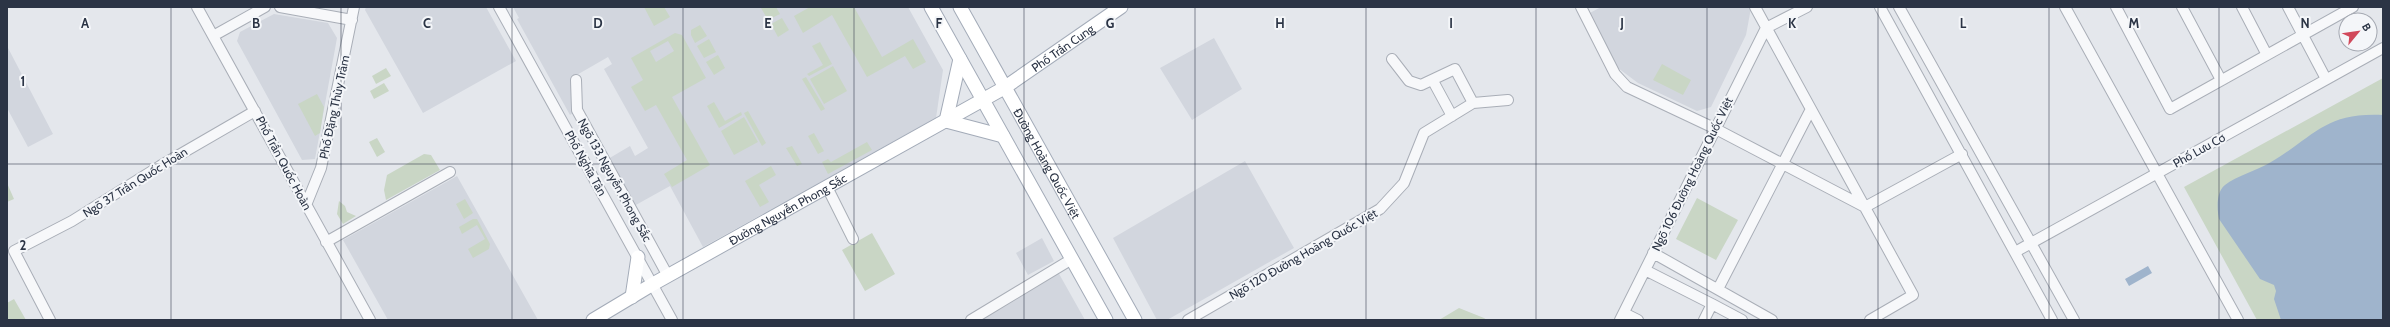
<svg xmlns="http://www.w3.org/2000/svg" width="2390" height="327" font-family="Cabin,sans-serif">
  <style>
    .built { fill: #d2d6de }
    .green { fill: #c9d6c5; fill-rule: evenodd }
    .water { fill: #9fb4cc }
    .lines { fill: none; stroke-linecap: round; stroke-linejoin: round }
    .minor-casing { stroke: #a9aeb7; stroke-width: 12 }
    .major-casing { stroke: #a3abb8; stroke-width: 15 }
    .minor { stroke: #f7f8fa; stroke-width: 10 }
    .major { stroke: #fff; stroke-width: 13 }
    .grid { fill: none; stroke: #2b3445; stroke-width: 1; stroke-opacity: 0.55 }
    .labels { text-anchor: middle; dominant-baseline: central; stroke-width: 4; stroke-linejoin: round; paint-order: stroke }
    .street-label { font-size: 12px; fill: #2b3445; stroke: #f4f6f9 }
    .grid-label { font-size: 13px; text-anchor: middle; font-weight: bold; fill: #2b3445; stroke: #f4f6f9; stroke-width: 4; stroke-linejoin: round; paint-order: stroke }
  </style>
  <rect width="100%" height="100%" fill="#e4e7ec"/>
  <path class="built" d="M366,7H486L516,61L423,113L365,10Z
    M513,7H908L943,70L936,118L703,247L670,186L634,206L608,159L630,146L635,156L648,148L604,69L612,64L608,57L575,76L574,112L570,115L517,19L519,18Z
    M1601,7H1750L1751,8L1746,35L1711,107L1697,111L1638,83L1618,68L1588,14Z
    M274,14L328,23L337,38L315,159L302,160L237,41L240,32Z
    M1214,38L1242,89L1192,120L1160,68Z
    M7,46L53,134L28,147L7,108Z
    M1245,161L1294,248L1167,320H1157L1113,238Z
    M457,176L538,320H388L343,240Z
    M1042,238L1054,261L1028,275L1016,253Z
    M1058,272L1085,320H975Z"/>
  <path class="green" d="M644,7H664L670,17L654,26Z
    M776,7L780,14L768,20L761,8Z
    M810,7H854L882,57L913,39L926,62L913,69L905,56L867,77L832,15L803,33L794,16Z
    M782,18L789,30L778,37L771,24Z
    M700,25L707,36L695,43L691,35V30Z
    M675,33L682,35L706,78L672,97L710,165L672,187L664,174L687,160L656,105L645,111L631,87L643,80L631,58ZM668,41L674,51L656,62L650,51Z
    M709,39L716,52L704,58L697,46Z
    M820,42L832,64L809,76L807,74L823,65L812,46Z
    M718,55L725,68L714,75L706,62Z
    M1662,64L1691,80L1683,95L1653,80Z
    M833,66L847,91L824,104L810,79Z
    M386,68L391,76L376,84L372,76Z
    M806,77L825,109L821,111L802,79Z
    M2383,78V320H2257L2184,187Z
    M384,83L389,91L374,99L370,91Z
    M317,94L324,107L320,133L315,136L298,104Z
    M714,102L725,121L741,112L742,115L719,128L707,106Z
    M748,111L766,143L762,146L744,113Z
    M744,117L758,142L734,155L721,131Z
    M814,133L824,151L818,154L808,136Z
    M377,138L385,152L377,157L369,142Z
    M867,142L872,150L828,174L822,162L828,159L831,162Z
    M792,146L802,164L797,166L786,148Z
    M424,154L431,155L440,170L386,200L384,190L387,175Z
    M771,166L776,175L759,185L769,202L760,207L745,181Z
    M7,183L14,199L7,202Z
    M1697,198L1738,220L1716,260L1676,239Z
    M465,199L473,213L464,219L456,204Z
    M339,201L345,206L347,212L356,216L343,224L337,214Z
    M473,219H477L490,244L489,249L473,258L468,249L485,239L477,225L462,234L459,227Z
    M872,233L895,274L865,291L842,250Z
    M14,299L26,320H7V303Z
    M1459,308L1484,318L1487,320H1439Z"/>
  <path class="water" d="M2383,115V320H2281L2274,299L2276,291L2274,285L2260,279L2219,219C2217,209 2216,192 2225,185C2236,176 2258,170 2271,162C2315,136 2325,112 2383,115Z
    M2148,266L2152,273L2129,286L2125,279Z"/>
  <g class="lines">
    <g class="minor-casing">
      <path id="minor" d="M197,7L370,320
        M280,7L352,20
        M499,7L672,320
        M1581,7L1615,74L1627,87L1714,128L1865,207L1962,154
        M1755,7L1913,295L1870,320
        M1880,7L2052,320
        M1899,7L2074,320
        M2065,7L2238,320
        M2116,7L2170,109L2353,7
        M2182,7L2221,80
        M2242,7L2267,55
        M2288,7L2326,79
        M213,36L265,7
        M1392,59L1409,81L1421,85L1455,69L1473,103
        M576,80L577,110L668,276
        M1433,81L1452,116
        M827,187L853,239
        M306,205L321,168L354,7
        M326,242L450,172
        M2015,252L2383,48
        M1653,253L1772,320
        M1645,270L1712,304
        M1718,289L1811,109
        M1624,313L1638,320
        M50,320L14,251L72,221L160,166L255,111
        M971,320L1072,259
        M1188,320L1380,209L1404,183L1424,133L1473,103L1508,100
        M1620,320L1766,28L1807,7
        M1704,320L1712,304L1742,320"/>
    </g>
    <g class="major-casing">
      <g id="major">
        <path d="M931,7L1106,320"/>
        <path id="s1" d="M960,7L1135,320"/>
        <path d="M946,121L960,59"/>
        <path d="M946,121L1003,136"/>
        <path d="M632,297L638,257"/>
        <path id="s2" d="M593,320L653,284L1004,88L1121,7"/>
      </g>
    </g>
    <use href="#minor" class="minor"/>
    <use href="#major" class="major"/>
  </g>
  <path class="grid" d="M171,7V320M341,7V320M512,7V320M683,7V320M854,7V320M1024,7V320M1195,7V320M1366,7V320M1536,7V320M1707,7V320M1878,7V320M2049,7V320M2219,7V320M7,164H2383"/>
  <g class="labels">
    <g class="street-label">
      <text stroke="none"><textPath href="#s2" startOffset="543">Phố Trần Cung</textPath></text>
      <text transform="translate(334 107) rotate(-78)">Phố Đặng Thùy Trâm</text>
      <text transform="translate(2199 150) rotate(-29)">Phố Lưu Cơ</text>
      <text transform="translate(284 163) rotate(62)">Phố Trần Quốc Hoàn</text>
      <text transform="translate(586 163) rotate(61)">Phố Nghĩa Tân</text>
      <text stroke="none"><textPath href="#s1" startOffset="179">Đường Hoàng Quốc Việt</textPath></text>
      <text transform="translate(1692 174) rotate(-64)">Ngõ 106 Đường Hoàng Quốc Việt</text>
      <text transform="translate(615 180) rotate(61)">Ngõ 133 Nguyễn Phong Sắc</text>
      <text transform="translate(135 182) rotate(-32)">Ngõ 37 Trần Quốc Hoàn</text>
      <text stroke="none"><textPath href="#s2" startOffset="224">Đường Nguyễn Phong Sắc</textPath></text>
      <text transform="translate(1303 254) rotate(-30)">Ngõ 120 Đường Hoàng Quốc Việt</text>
    </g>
  </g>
  <g class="grid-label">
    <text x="85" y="28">A</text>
    <text x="256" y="28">B</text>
    <text x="427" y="28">C</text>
    <text x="598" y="28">D</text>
    <text x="768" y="28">E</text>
    <text x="939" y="28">F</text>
    <text x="1110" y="28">G</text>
    <text x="1280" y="28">H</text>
    <text x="1451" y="28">I</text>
    <text x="1622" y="28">J</text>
    <text x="1792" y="28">K</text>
    <text x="1963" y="28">L</text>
    <text x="2134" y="28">M</text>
    <text x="2305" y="28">N</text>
    <text x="23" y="86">1</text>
    <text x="23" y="250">2</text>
  </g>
  <rect width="2390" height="327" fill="none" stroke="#2b3445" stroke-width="16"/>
  <g transform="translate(2358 32) rotate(61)"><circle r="19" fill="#f4f6f9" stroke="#a4a8b1"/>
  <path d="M0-3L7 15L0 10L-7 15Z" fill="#d1495b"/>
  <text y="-6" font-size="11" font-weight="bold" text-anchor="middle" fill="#2b3445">B</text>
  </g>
</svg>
